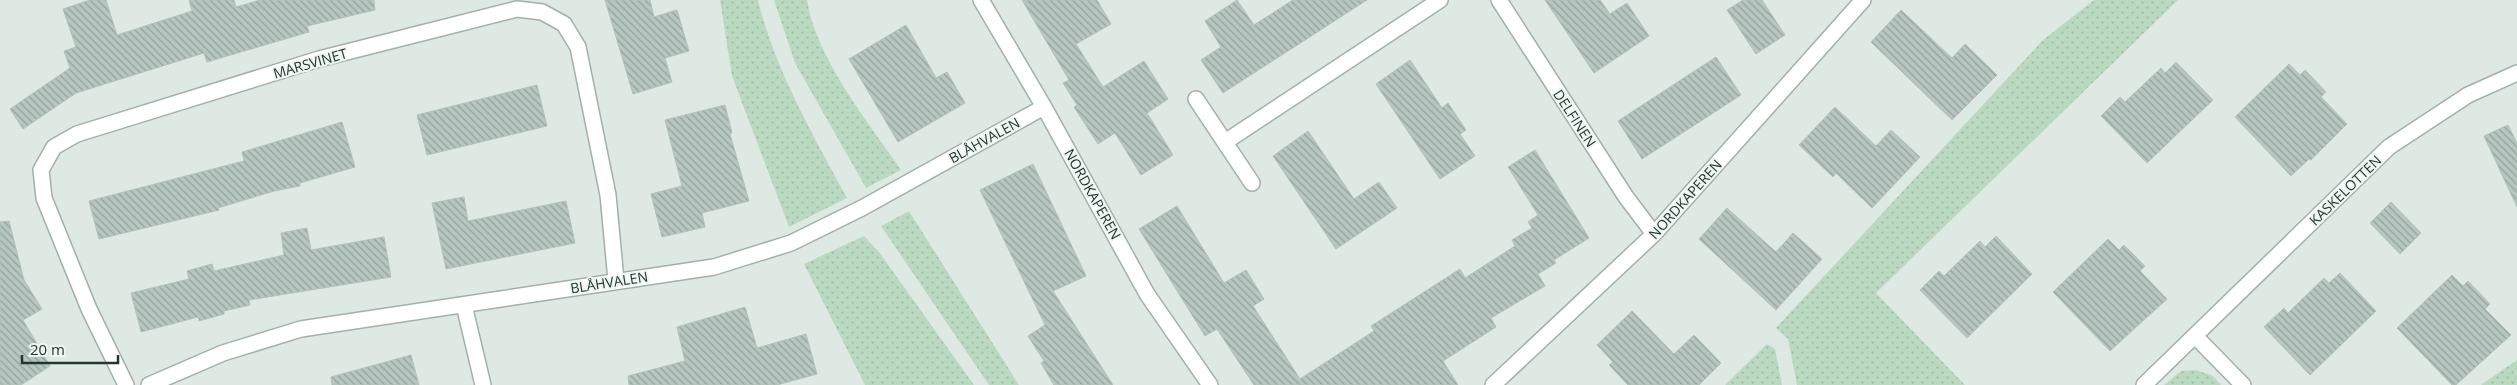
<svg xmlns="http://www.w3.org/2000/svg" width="2517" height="385" font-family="'Open Sans',sans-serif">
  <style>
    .grass { fill: url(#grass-dots) }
    .building { fill: url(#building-back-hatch); stroke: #b2c2bb }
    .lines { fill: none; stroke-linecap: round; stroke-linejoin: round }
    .minor-casing { stroke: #a2b0ab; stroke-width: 18 }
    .minor { stroke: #fff; stroke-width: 15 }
    .labels { text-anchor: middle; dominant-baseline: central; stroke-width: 4; stroke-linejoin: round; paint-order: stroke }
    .street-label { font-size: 14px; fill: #213831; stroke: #eff6f2 }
  </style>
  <defs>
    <pattern id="grass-dots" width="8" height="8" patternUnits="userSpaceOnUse" patternTransform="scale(1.25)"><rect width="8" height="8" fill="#b9d9c1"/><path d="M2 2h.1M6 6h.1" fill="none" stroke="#9fbba6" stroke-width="1.8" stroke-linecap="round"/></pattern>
    <pattern id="building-back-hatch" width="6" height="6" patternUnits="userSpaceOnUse" patternTransform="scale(1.25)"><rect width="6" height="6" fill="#b7c6c0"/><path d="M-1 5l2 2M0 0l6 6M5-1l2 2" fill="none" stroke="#94a29d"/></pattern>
  </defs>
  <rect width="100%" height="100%" fill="#dfe9e4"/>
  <path class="grass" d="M720,0H758C775,70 813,135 847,198L789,227L732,76Z
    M774,0H807C816,58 868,122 901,170L866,188L795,63Z
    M2094,0H2178L1876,293L1965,385H1797L1788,339L1776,328L2043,40Z
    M909,211L1019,385H989L881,226Z
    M864,236L879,252L974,385H865L804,264Z
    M1767,344L1775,349L1782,385H1725Z
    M2517,360V385H2481L2482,384Z
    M2196,370L2213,376L2221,385H2164L2181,371Z"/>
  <path class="building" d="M90,0H106L117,35L192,11L189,0H234L236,7L260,0H374L375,10L307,26L309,32L207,62L204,53L76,93L23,129L10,109L70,68L64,51L76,47L63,9Z
    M605,0H650L654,17L677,10L689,51L665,58L672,82L633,94Z
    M1022,0H1097L1111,24L1076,44L1103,87L1144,61L1168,99L1147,113L1173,155L1141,175L1115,133L1098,144L1074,107L1077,105L1063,83L1069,80Z
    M1237,0L1254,25L1293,0H1367L1223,93L1201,60L1221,47L1205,21Z
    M1545,0H1600L1610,14L1627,3L1649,36L1594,73Z
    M1743,0H1762L1785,35L1756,54L1727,10Z
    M1901,10L1952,58L1965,44L1997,75L1952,120L1871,42Z
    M906,25L936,78L947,72L965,103L898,142L849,59Z
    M1716,57L1741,95L1642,159L1618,121Z
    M1410,60L1442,108L1448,103L1466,130L1460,134L1475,156L1440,179L1376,84Z
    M2176,62L2213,100L2147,163L2101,116L2120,97L2125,102L2161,68L2165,73Z
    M2289,64L2300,75L2305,70L2326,92L2321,97L2347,124L2311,160L2309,159L2291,176L2235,117Z
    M537,85L547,126L427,155L417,115Z
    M725,105L732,133L730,134L749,201L702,213L705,227L662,237L651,194L682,186L665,120Z
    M1835,107L1876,146L1891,130L1920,157L1872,208L1836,173L1833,177L1799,145Z
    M342,122L355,167L300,183V186L274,191L218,208L219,210L99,239L89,201L244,161L242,152Z
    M2508,125L2517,143V207L2484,136Z
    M1308,131L1354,199L1379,182L1397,208L1336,249L1273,156Z
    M1535,150L1589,238L1554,260L1556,263L1538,274L1545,286L1491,318L1496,327L1443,361L1458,385H1254L1217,329L1205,336L1139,229L1177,206L1224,283L1246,270L1264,299L1253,306L1300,379L1374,331L1371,326L1460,269L1465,278L1515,246L1512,240L1532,228L1528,222L1538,215L1508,167Z
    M1033,164L1086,276L1053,291L1113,385H1054L1041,363L1044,361L1028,336L1045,325L980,190Z
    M464,197L468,221L566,201L575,243L446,269L432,203Z
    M2391,202L2421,233L2400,254L2370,223Z
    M1727,208L1776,252L1793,233L1822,259L1776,310L1699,239Z
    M9,221L24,280L42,309L23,320L50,366L21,385H0V222Z
    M307,228L311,250L384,237L391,277L249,300L250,305L224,311V314L199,321L198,317L141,332L131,293L189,279L187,271L212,264L214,271L284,255L281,233Z
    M1996,236L2032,274L1967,338L1920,290L1939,271L1944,276L1980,241L1985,247Z
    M2108,239L2119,250L2124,245L2145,266L2140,271L2167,299L2110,351L2053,292Z
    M2340,273L2376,311L2310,375L2264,327L2284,308L2288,313L2324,278L2329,283Z
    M2452,275L2463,286L2468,281L2490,304L2485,309L2511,335L2456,385H2452L2397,328Z
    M745,307L757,348L806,334L817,374L777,385H629L628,376L685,361L677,327Z
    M1632,311L1674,354L1694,335L1721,363L1699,385H1628L1609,365L1613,362L1597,345Z
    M411,355L419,385H332L331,377Z"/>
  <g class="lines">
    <g class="minor-casing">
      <path id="minor" d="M981,0L1044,107L1147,294L1210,385
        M1499,0L1626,197L1654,234
        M1196,99L1252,183
        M1225,142L1440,0
        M464,305L483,385
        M2195,336L2243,385
        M126,385L89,309L44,198L41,170L54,147L77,134L319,59L517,9L542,12L564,24L578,47L608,195L616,280
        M149,385L223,353L301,329L714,267L791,243L862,208L1044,107
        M1493,385L1654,234L1863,0
        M2144,385L2389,147L2468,95L2517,73"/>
    </g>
    <use href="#minor" class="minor"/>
  </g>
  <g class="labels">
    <g class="street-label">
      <text transform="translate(310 63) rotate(-16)">MARSVINET</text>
      <text transform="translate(1575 118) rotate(57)">DELFINEN</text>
      <text transform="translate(984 140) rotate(-29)">BLÅHVALEN</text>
      <text transform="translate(2345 190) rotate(-44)">KASKELOTTEN</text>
      <text transform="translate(1093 194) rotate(61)">NORDKAPEREN</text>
      <text transform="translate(1685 199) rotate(-48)">NORDKAPEREN</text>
      <text transform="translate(609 282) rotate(-9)">BLÅHVALEN</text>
    </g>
  </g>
  <path d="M22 355v8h96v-8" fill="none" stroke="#213831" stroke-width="2.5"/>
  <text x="30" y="355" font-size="15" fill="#213831" stroke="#eff6f2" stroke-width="4" paint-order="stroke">20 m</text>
</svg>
